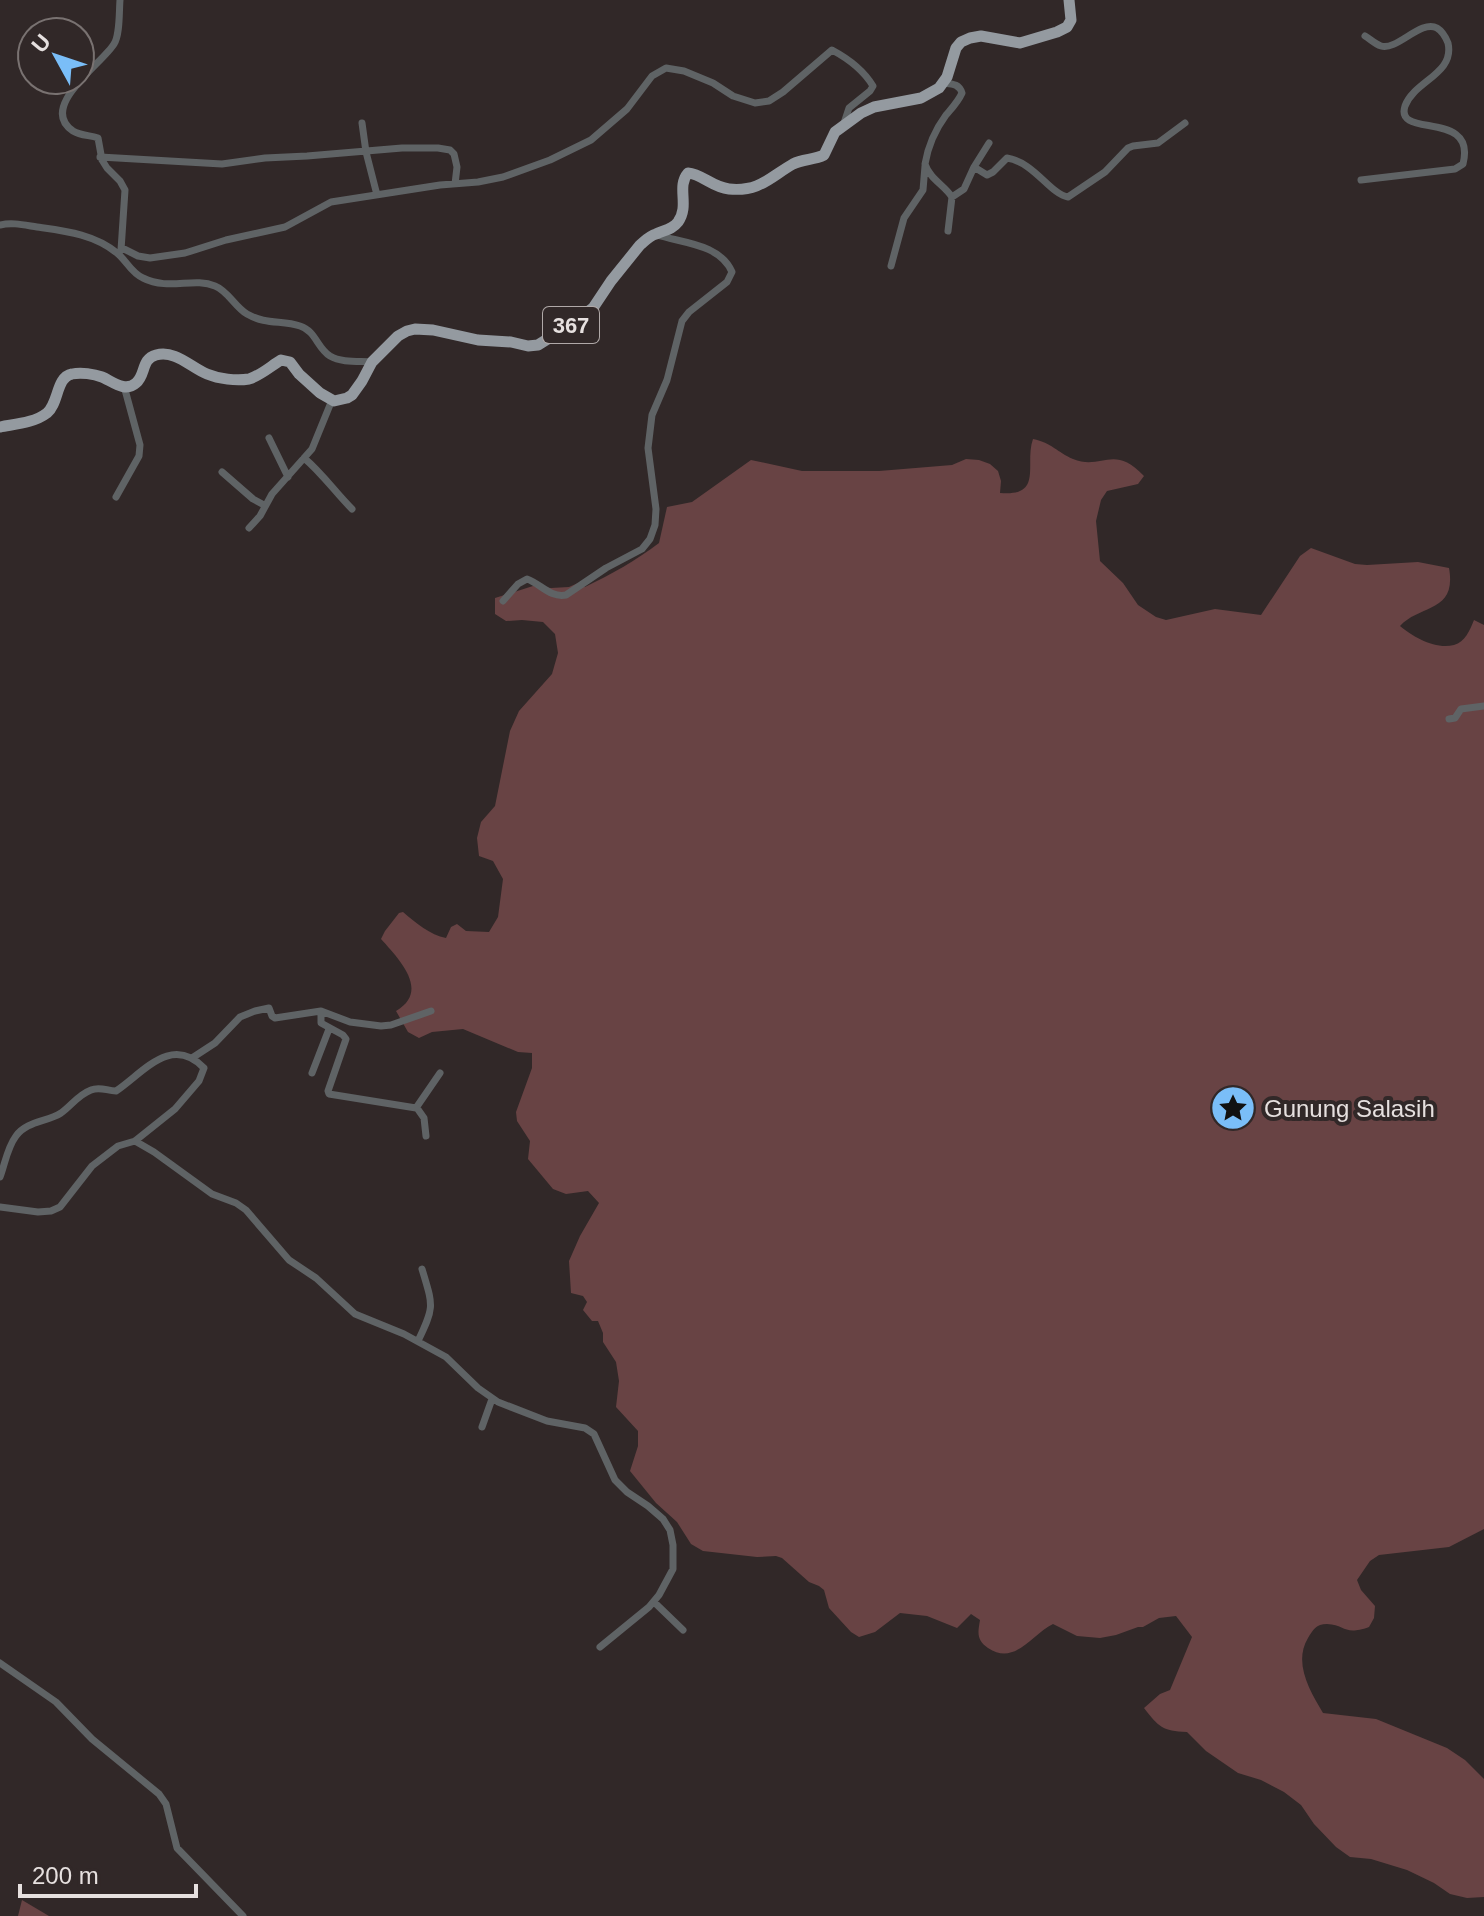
<svg xmlns="http://www.w3.org/2000/svg" width="1484" height="1916" font-family="Helvetica,sans-serif">
  <style>
    .green { fill: #684344 }
    .lines { fill: none; stroke-linecap: round; stroke-linejoin: round }
    .street { stroke: #5f6365; stroke-width: 7 }
    .primary { stroke: #949aa0; stroke-width: 11 }
    .labels { text-anchor: middle; dominant-baseline: central; stroke-width: 8; stroke-linejoin: round; paint-order: stroke }
    .shield { fill: #312828; stroke: #b0a9a8; stroke-width: 2 }
    .shield-label { font-size: 22px; font-weight: bold; fill: #e6e0df }
    .poi-label { font-size: 24px; fill: #e6e0df; stroke: #312828; text-anchor: start }
  </style>
  <rect width="100%" height="100%" fill="#312828"/>
  <path class="green" d="M1033,439C1052,443 1057,452 1073,459C1102,471 1113,443 1144,476L1138,484L1107,491L1101,500L1096,521L1100,561L1123,583L1138,605L1156,617L1166,620L1215,609L1261,615L1300,556L1311,548L1355,564L1367,565L1418,562L1449,568C1457,613 1420,604 1400,626C1413,637 1436,650 1454,645C1465,642 1470,630 1474,620L1484,625V1529L1449,1547L1379,1555L1370,1561L1357,1580L1361,1590L1375,1606L1374,1618L1369,1627C1344,1636 1346,1625 1327,1624C1316,1624 1313,1630 1308,1638C1293,1663 1310,1691 1323,1713L1376,1719L1447,1748L1465,1760L1484,1779V1897L1467,1898L1450,1894L1434,1883L1407,1870L1371,1859L1350,1857L1336,1847L1314,1824L1301,1805L1284,1792L1261,1780L1238,1773L1206,1751L1187,1732C1162,1731 1159,1727 1144,1708L1160,1694L1170,1690L1192,1637L1176,1616L1159,1618L1143,1627H1138L1116,1635L1100,1638L1077,1636L1053,1624C1031,1635 1015,1666 988,1648C976,1640 978,1632 980,1620L971,1614L957,1628L927,1616L900,1613L875,1632L859,1637L851,1632L829,1608L824,1590L819,1586L809,1582L782,1558L776,1556L757,1557L703,1551L691,1544L677,1522L656,1503L630,1471L638,1446V1431L616,1407L619,1381L616,1362L603,1342V1333L598,1321H592L583,1310L587,1302L583,1296L571,1293L569,1261L580,1236L599,1203L588,1191L566,1194L553,1189L528,1159L530,1141L517,1121L516,1112L532,1068V1053L518,1052L463,1029L432,1032L419,1038L408,1032L396,1011C431,991 398,958 381,939L385,931L399,913L403,912C416,923 430,935 446,938L451,927L457,924L466,931L489,932L498,917L503,879L493,861L479,856L477,838L481,822L495,806L510,731L519,711L552,674L558,653L555,634L543,622L522,620L506,621L495,614V598L533,586L551,588L569,587L578,583L585,587C610,575 637,560 659,543L667,507L692,502L751,460L802,471H879L952,465L966,459L979,460L990,464L998,471L1001,481L1000,493C1044,497 1024,464 1033,439Z
    M22,1900L49,1916H18Z"/>
  <g class="lines">
    <path class="street" d="M120,0C119,12 120,35 114,44C103,63 37,107 73,131C81,136 90,135 98,138L102,160L107,168L120,181L125,190L121,250
      M944,83C953,84 959,84 962,93C958,102 952,108 946,115C935,130 928,146 925,164C930,179 944,185 952,197L948,231
      M362,123L366,152L377,195
      M100,157L222,164L265,158L307,156L402,148H438L450,150L454,154L457,167L455,184
      M974,167L987,175L993,172L1007,158C1034,162 1050,194 1068,197L1105,172L1128,148L1133,146L1158,143L1185,123
      M1361,180L1455,169L1463,164C1477,109 1394,139 1405,106C1414,81 1455,74 1448,43C1446,38 1442,31 1437,28C1421,19 1397,51 1381,46C1375,44 1370,39 1365,36
      M952,197L964,189L974,167L989,143
      M0,225C12,222 24,225 37,227C65,231 94,234 117,253C127,261 131,273 143,278C169,291 193,277 215,286C228,291 235,307 247,314C266,325 282,320 300,326C316,331 317,348 330,356C342,363 359,361 372,362
      M122,248L138,256L150,258L185,253L226,240L285,227L331,202L440,185L478,182L503,177L550,160L591,140L627,109L652,76L666,68L684,71L713,83L733,96L755,103L769,101L783,92L832,50C847,58 864,71 873,86L870,91L849,108L844,123
      M891,266L904,218L923,190L925,166
      M269,438L288,477
      M304,458C322,473 335,492 352,509
      M222,472L253,499L264,505
      M116,497L139,456L140,445L124,386
      M249,528L260,516L272,494L312,449L332,400
      M503,601L518,584L527,579C541,584 550,598 566,595L606,568L642,549L650,539L655,525L656,509L648,448L652,415L667,380L682,321L689,312L727,282L732,272C720,244 683,243 657,235
      M1449,719L1455,718L1461,709L1484,706
      M321,1011V1023L343,1035L346,1039L328,1091L329,1094L416,1108L440,1073
      M192,1058L215,1043L240,1017L255,1011L269,1008L272,1016L275,1018L321,1011L350,1022L381,1026L391,1025L431,1011
      M312,1073L329,1029
      M417,1108L424,1118L426,1136
      M135,1141L154,1152L212,1194L236,1203L246,1210L289,1260L316,1278L355,1314L404,1334L446,1357L478,1388L498,1402L547,1421L585,1428L594,1434L615,1480L627,1492L648,1506L663,1519L670,1530L673,1545V1569L659,1595L649,1607L600,1647
      M0,1177C5,1164 7,1148 16,1136C27,1121 47,1122 61,1113C72,1105 78,1095 91,1090C100,1086 107,1091 116,1091C143,1073 171,1034 204,1068L199,1081L175,1109L135,1141L118,1146L92,1166L60,1207L51,1211L38,1212L0,1207
      M418,1341C435,1306 433,1306 422,1269
      M482,1427L492,1399
      M654,1602L683,1630
      M0,1663L56,1702L92,1739L159,1794L166,1804L177,1848L243,1916"/>
    <path class="primary" d="M0,427C15,424 34,423 47,413C59,403 56,377 72,374C81,372 94,374 102,377C112,381 125,393 136,383C146,375 141,359 156,355C176,350 190,367 207,374C219,379 236,381 249,379C260,376 271,366 281,360L290,362L299,374L320,393L334,401L347,398L352,395L362,381L372,362L398,336L407,331L415,329L433,330L478,340L511,342L528,346L538,345L573,323L593,308L611,281L640,245C645,241 649,236 656,234C664,230 672,230 678,222C690,205 676,187 688,173C702,174 712,187 729,189C760,192 770,177 793,164C803,159 814,160 824,155L835,132L861,113L874,107L921,98L939,88L947,77L956,48L961,42L970,38L981,36L1020,43L1057,32L1067,27L1071,20L1069,0"/>
  </g>
  <defs>
    <g id="sight-disc" transform="scale(2.3)"><circle r="9.5" fill="#7abef8" stroke="#312828"/><path d="M0-6L1.8-2.2L6-1.7L2.9 1.2L3.7 5.4L0 3.3L-3.7 5.4L-2.9 1.2L-6-1.7L-1.8-2.2Z" fill="#111"/></g>
  </defs>
  <g fill-rule="evenodd">
    <use href="#sight-disc" x="1233" y="1108"/>
  </g>
  <g class="labels">
    <rect class="shield" x="543" y="307" width="56" height="36" rx="6"/>
    <g class="shield-label">
      <text x="571" y="325">367</text>
    </g>
    <g class="poi-label">
      <text x="1264" y="1108">Gunung Salasih</text>
    </g>
  </g>
  <g transform="translate(56 56) rotate(310)"><circle r="38" fill="#312828" stroke="#797271" stroke-width="2"/>
  <path d="M0-6L14 30L0 20L-14 30Z" fill="#7abef8"/>
  <text y="-12" font-size="22" font-weight="bold" text-anchor="middle" fill="#e6e0df">U</text>
  </g>
  <path d="M20 1884v12h176v-12" fill="none" stroke="#e6e0df" stroke-width="4"/>
  <text x="32" y="1884" font-size="24" fill="#e6e0df" stroke="#312828" stroke-width="6" paint-order="stroke">200 m</text>
</svg>
